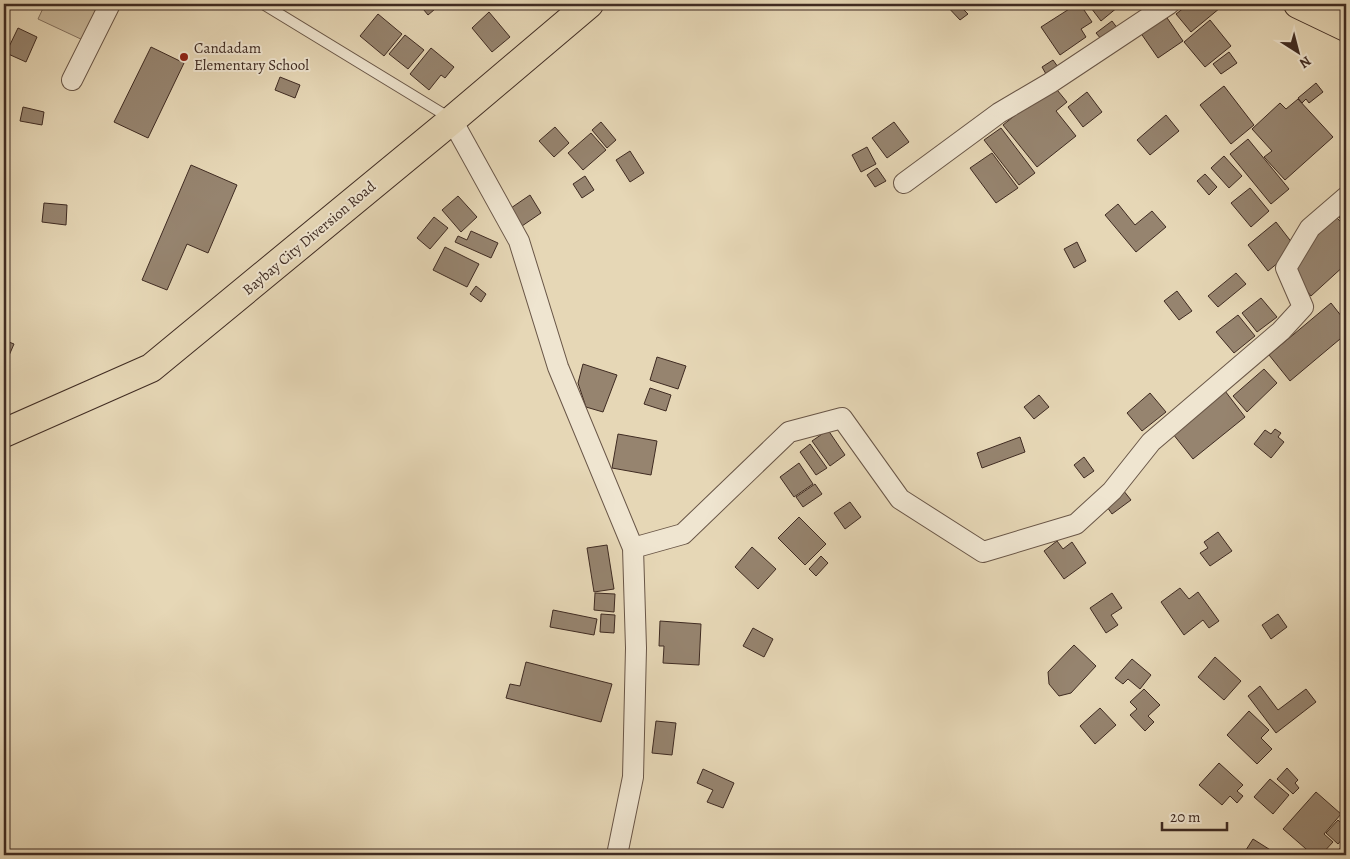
<svg xmlns="http://www.w3.org/2000/svg" width="1350" height="859" font-family="Alegreya,serif">
  <style>
    .green { fill: #caba9d; stroke: #847260 }
    .building { fill: #96846f; stroke: #3f2b22 }
    .lines { fill: none; stroke-linecap: round; stroke-linejoin: round }
    .lane-casing { stroke: #695647; stroke-width: 12 }
    .street-casing { stroke: #695647; stroke-width: 22 }
    .highway-casing { stroke: #3f2b22; stroke-width: 30 }
    .lane { stroke: #efe5d0; stroke-width: 10 }
    .street { stroke: #efe5d0; stroke-width: 20 }
    .highway { stroke: #e6d7b6; stroke-width: 28 }
    .poi-dot { fill: #8f2418; stroke: #efe5d0; stroke-width: 2 }
    .labels { text-anchor: middle; dominant-baseline: central; stroke-width: 4; stroke-linejoin: round; paint-order: stroke }
    .poi-label { font-size: 15px; fill: #3f2b22; stroke: #efe5d0; text-anchor: start }
    .street-label { font-size: 15px; fill: #3f2b22; stroke: #efe5d0 }
  </style>
  <rect width="100%" height="100%" fill="#e6d7b6"/>
  <filter id="stains"><feTurbulence type="fractalNoise" baseFrequency=".004" numOctaves="4"/><feColorMatrix values="0 0 0 0 .2 0 0 0 0 .09 0 0 0 0 .02 0 0 0 .5 -.17"/></filter>
  <radialGradient id="worn" r=".72"><stop offset=".6" stop-color="#630" stop-opacity="0"/><stop offset="1" stop-color="#630" stop-opacity=".3"/></radialGradient>
  <path class="green" d="M45,4H105L85,41L38,19Z"/>
  <path class="building" d="M419,4H441L428,15Z
    M945,4H958L968,14L960,20Z
    M1077,4H1080L1092,22L1081,29L1086,37L1060,55L1041,27Z
    M1088,4H1115L1118,7L1101,21Z
    M1189,4H1217L1220,8L1191,32L1176,14Z
    M489,12L510,37L492,52L472,28Z
    M378,14L402,34L384,56L360,36Z
    M1165,15L1183,41L1158,58L1140,32Z
    M1210,20L1231,46L1205,67L1184,42Z
    M1112,21L1118,29L1102,40L1096,33Z
    M18,28L37,37L26,62L6,53Z
    M405,35L424,50L408,69L389,54Z
    M151,47L184,63L148,138L114,122Z
    M431,48L454,67L445,78L441,75L429,90L410,74Z
    M1229,52L1237,63L1221,74L1213,64Z
    M1053,60L1058,67L1046,74L1042,67Z
    M280,77L300,85L295,98L275,90Z
    M1316,83L1323,92L1309,103L1306,99L1302,103L1298,98Z
    M1053,85L1067,102L1056,111L1076,136L1037,167L1003,125Z
    M1224,86L1254,125L1231,144L1200,105Z
    M1087,92L1102,112L1083,127L1068,107Z
    M1298,99L1333,137L1285,180L1264,157L1272,151L1252,129L1280,103L1286,109Z
    M23,107L44,112L42,125L20,121Z
    M1166,115L1179,131L1150,155L1137,140Z
    M601,122L616,140L607,148L592,130Z
    M894,122L909,142L887,158L872,138Z
    M555,127L569,143L554,157L539,141Z
    M1001,128L1035,173L1019,185L984,140Z
    M591,133L606,150L583,170L568,153Z
    M1248,139L1289,189L1271,204L1230,154Z
    M867,147L876,164L861,172L852,155Z
    M630,151L644,173L630,182L616,160Z
    M992,153L1018,188L996,203L970,168Z
    M1224,156L1242,176L1229,188L1211,168Z
    M191,165L237,185L208,253L187,244L167,290L142,280Z
    M877,168L886,181L875,187L867,175Z
    M1205,174L1217,187L1209,195L1197,181Z
    M585,176L594,190L582,198L573,184Z
    M1250,188L1269,211L1251,227L1231,203Z
    M530,195L541,213L522,226L511,208Z
    M458,196L477,217L461,232L442,210Z
    M44,203L67,205L66,225L42,222Z
    M1118,204L1135,225L1152,211L1166,227L1136,252L1105,215Z
    M1346,207V225L1337,215Z
    M1335,216L1346,227V264L1311,296L1291,271L1307,242Z
    M434,217L448,228L430,249L417,238Z
    M1276,222L1296,248L1268,271L1248,245Z
    M471,231L498,243L491,258L455,242L458,236L467,240Z
    M1077,242L1086,261L1074,268L1064,249Z
    M445,247L479,264L467,287L433,270Z
    M1236,273L1246,284L1218,307L1208,296Z
    M476,286L486,294L481,302L470,294Z
    M1177,291L1192,311L1179,320L1164,301Z
    M1261,298L1277,317L1257,332L1242,313Z
    M1331,303L1346,322V334L1290,381L1269,355Z
    M1238,315L1255,336L1234,353L1216,332Z
    M4,340L14,344L4,367Z
    M657,357L686,366L678,389L650,380Z
    M583,364L617,375L603,412L586,407L578,383Z
    M1264,369L1277,383L1247,412L1233,396Z
    M1222,387L1245,417L1193,459L1169,429Z
    M650,388L671,395L666,411L644,404Z
    M1150,393L1166,412L1142,431L1127,413Z
    M1039,395L1049,407L1034,419L1024,407Z
    M1275,429L1281,433L1278,437L1284,442L1271,458L1254,444L1265,430L1271,434Z
    M828,430L845,455L830,466L812,441Z
    M618,434L657,441L651,475L612,468Z
    M1020,437L1025,452L982,468L977,453Z
    M810,444L827,468L816,475L800,452Z
    M1084,457L1094,471L1084,478L1074,465Z
    M799,463L813,484L794,497L780,477Z
    M815,484L822,494L803,507L796,497Z
    M1123,490L1131,500L1112,514L1105,504Z
    M850,502L861,517L845,529L834,513Z
    M799,517L826,544L805,565L778,538Z
    M1218,532L1232,551L1210,566L1200,553L1208,548L1204,542Z
    M1057,541L1063,549L1072,542L1086,563L1064,579L1044,551Z
    M607,545L614,589L594,592L587,548Z
    M752,547L776,569L758,589L735,567Z
    M821,556L828,563L816,576L809,569Z
    M1180,588L1189,599L1198,592L1219,621L1209,628L1203,620L1184,635L1161,602Z
    M595,593L615,594L614,612L594,610Z
    M1112,593L1122,608L1111,615L1118,625L1106,633L1090,608Z
    M553,610L597,619L594,635L550,627Z
    M601,614L615,615L614,633L600,632Z
    M1278,614L1287,627L1271,639L1262,625Z
    M660,621L701,624L699,665L663,663L664,646H659Z
    M753,628L773,639L764,657L743,646Z
    M1074,645L1096,666L1071,693L1059,696L1049,684L1048,672Z
    M1215,657L1241,681L1224,700L1198,677Z
    M1132,659L1151,675L1140,689L1128,679L1123,684L1115,678Z
    M526,662L612,684L601,722L506,698L510,684L520,686Z
    M1260,686L1278,710L1306,689L1316,702L1276,733L1248,696Z
    M1144,689L1160,705L1148,716L1154,722L1145,731L1130,715L1137,709L1130,702Z
    M1100,708L1116,725L1095,744L1080,726Z
    M1249,711L1269,730L1261,738L1272,749L1257,764L1227,735Z
    M656,721L676,723L672,755L652,753Z
    M1219,763L1243,785L1237,791L1243,796L1237,803L1230,796L1222,805L1199,785Z
    M1287,768L1298,780L1295,783L1299,788L1293,794L1277,779Z
    M703,769L734,783L723,808L707,802L713,790L697,783Z
    M1270,779L1289,795L1273,814L1254,797Z
    M1316,792L1341,814L1324,834L1333,842L1321,855H1313L1283,829Z
    M1338,820L1346,828V835L1338,844L1326,833Z
    M1253,839L1272,851L1269,855H1248L1244,853Z
    M1346,840V855H1335Z"/>
  <g class="lines">
    <g class="lane-casing">
      <path id="lane" d="M263,4L450,118"/>
    </g>
    <g class="street-casing">
      <path id="street" d="M72,80L110,4
        M452,120L519,241L558,367L633,548L636,648L633,777L617,855
        M904,183L999,113L1050,83L1169,4
        M633,548L683,534L789,432L842,418L900,499L983,552L1076,524L1112,491L1151,442L1281,331L1303,307L1286,268L1310,228L1346,197"/>
    </g>
    <g class="highway-casing">
      <path id="highway" d="M1298,4L1346,27
        M4,433L151,368L452,120L589,4"/>
    </g>
    <use href="#lane" class="lane"/>
    <use href="#street" class="street"/>
    <use href="#highway" class="highway"/>
  </g>
  <circle class="poi-dot" cx="184" cy="57" r="5"/>
  <g class="labels">
    <g class="poi-label">
      <text x="194" y="48">Candadam<tspan x="194" dy="17">Elementary School</tspan></text>
    </g>
    <g class="street-label">
      <text transform="translate(309 238) rotate(-40)">Baybay City Diversion Road</text>
    </g>
  </g>
  <rect width="1350" height="859" fill="none" stroke="#e6d7b6" stroke-width="20"/>
  <rect x="5" y="5" width="1340" height="849" fill="none" stroke="#3f2b22" stroke-width="2.5"/>
  <rect x="10" y="10" width="1330" height="839" fill="none" stroke="#3f2b22"/>
  <g transform="translate(1298 52) rotate(144)" stroke="#efe5d0" stroke-width="4" paint-order="stroke">
  <path d="M0-4L9 19L0 12L-9 19Z" fill="#3f2b22"/>
  <text y="-8" font-size="14" font-weight="bold" text-anchor="middle" fill="#3f2b22">N</text>
  </g>
  <path d="M1162 822v8h65v-8" fill="none" stroke="#3f2b22" stroke-width="2.5"/>
  <text x="1170" y="822" font-size="15" fill="#3f2b22" stroke="#efe5d0" stroke-width="4" paint-order="stroke">20 m</text>
  <rect width="100%" height="100%" filter="url(#stains)"/>
  <rect width="100%" height="100%" fill="url(#worn)"/>
</svg>
